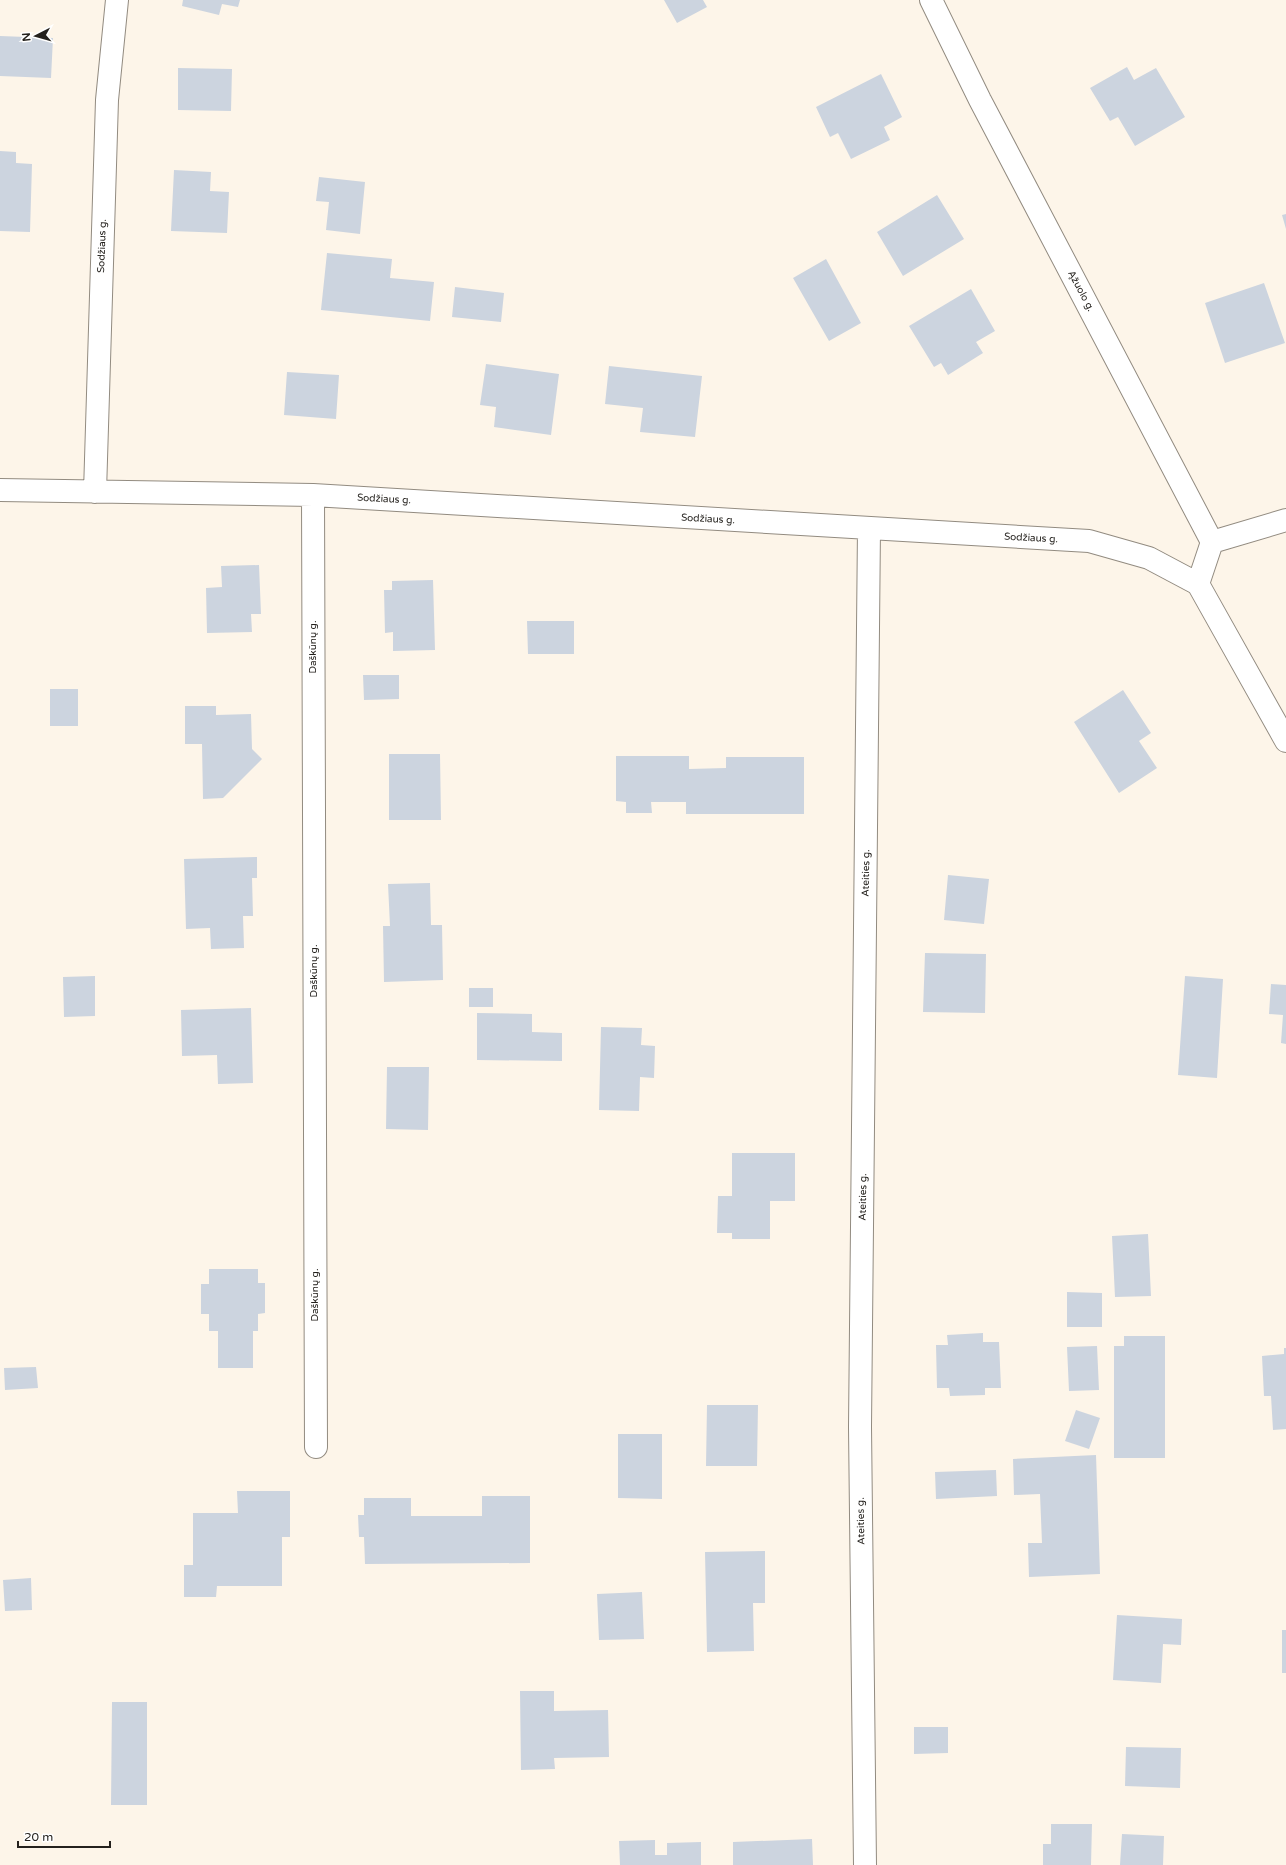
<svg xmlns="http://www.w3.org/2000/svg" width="1286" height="1865" font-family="'Varela Round',sans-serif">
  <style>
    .building { fill: #ccd4df }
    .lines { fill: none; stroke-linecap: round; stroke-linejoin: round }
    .street-casing { stroke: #928b80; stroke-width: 24 }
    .street { stroke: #fff; stroke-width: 22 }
    .labels { text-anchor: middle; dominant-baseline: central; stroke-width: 3.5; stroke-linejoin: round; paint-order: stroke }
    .street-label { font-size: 10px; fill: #24211d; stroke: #fff }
  </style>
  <rect width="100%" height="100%" fill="#fdf5e9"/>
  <path class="building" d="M183,0H240L238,7L222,4L219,15L182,6Z
    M664,0H703L707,7L677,23Z
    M0,36L53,38L51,78L0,76Z
    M1127,67L1134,80L1156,68L1185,117L1135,146L1118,117L1110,121L1090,88Z
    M178,68L232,69L231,111L178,110Z
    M881,74L902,117L884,127L890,140L851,159L838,133L830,137L816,107Z
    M0,151L16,152V163L32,164L30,232L0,231Z
    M174,170L211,172L210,191L229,192L227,233L171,231Z
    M319,177L365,182L360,234L326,230L329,202L316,201Z
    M937,195L964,239L903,276L877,232Z
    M1286,214V229L1282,215Z
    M327,253L392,259L390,278L434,282L430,321L321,310Z
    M826,259L861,323L829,341L793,278Z
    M1264,283L1285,343L1225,363L1205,303Z
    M455,287L504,293L501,322L452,317Z
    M971,289L995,331L976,342L983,353L948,375L941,363L934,367L909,326Z
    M486,364L559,374L551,435L494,427L496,407L480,405Z
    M609,366L702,376L695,437L640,432L643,408L605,404Z
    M287,372L339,375L336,419L284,415Z
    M259,565L261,614H251L252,632L207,633L206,588L222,587L221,566Z
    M433,580L435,650L393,651V632L385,633L384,590H392V581Z
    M527,621H574V654H528Z
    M363,675H399V699L364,700Z
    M50,689H78V726H50Z
    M1123,690L1151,733L1139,741L1157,768L1119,793L1074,722Z
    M185,706H216V715L251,714L252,749L262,759L223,798L203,799L202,744H185Z
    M389,754H440L441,820H389Z
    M616,756H689V769L726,768V757H804V814H686V802H651L652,813H626V802L616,801Z
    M257,857V878H252L253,916H243L244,948L211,949L210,928L186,929L184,859Z
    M948,875L989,879L984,924L944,920Z
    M430,883L431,925H442L443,980L384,982L383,926H390L388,884Z
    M925,953L986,954L985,1013L923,1012Z
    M95,976V1016L64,1017L63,977Z
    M1185,976L1223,979L1217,1078L1178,1075Z
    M1271,984L1286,985V1044L1281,1043L1283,1015L1269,1014Z
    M469,988H493V1007H469Z
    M251,1008L253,1083L218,1084L217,1055L182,1056L181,1010Z
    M477,1013L532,1014V1032L562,1033V1061L477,1060Z
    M601,1027L642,1028L641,1045L655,1046L654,1078L640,1077L639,1111L599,1110Z
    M387,1067H429L428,1130L386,1129Z
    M732,1153H795V1201H770V1239H732V1233H717L718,1196H732Z
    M1148,1234L1151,1296L1115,1297L1112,1236Z
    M209,1269H258V1283H265V1313L258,1314V1331H253V1368H218V1331H209V1314H201V1284H209Z
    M1067,1292L1102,1293V1327H1067Z
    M983,1333V1342H999L1001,1388H985V1395L950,1396L949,1388H937L936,1345H948L947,1335Z
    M1124,1336H1165V1458H1114V1346H1124Z
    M1097,1346L1099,1390L1069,1391L1067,1347Z
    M1284,1348H1286V1429L1273,1430L1271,1396H1264L1262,1356L1284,1354Z
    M36,1367L38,1388L5,1390L4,1368Z
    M707,1405H758L757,1466H706Z
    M1076,1410L1100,1418L1089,1449L1065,1441Z
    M618,1434H662V1499L618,1498Z
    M1096,1455L1100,1574L1029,1577L1028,1543H1042L1040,1494L1014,1495L1013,1459Z
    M996,1470L997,1496L936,1499L935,1472Z
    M237,1491H290V1537H282V1586H217L216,1597H184V1565H193V1513H238Z
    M482,1496H530V1563L365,1564L364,1537H359L358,1515H364V1498H411V1516H482Z
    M765,1551V1603H753L754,1651L707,1652L705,1552Z
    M31,1578L32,1610L5,1611L3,1580Z
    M642,1592L644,1639L599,1640L597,1594Z
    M1117,1615L1182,1619L1181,1645L1163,1644L1161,1683L1113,1680Z
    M1282,1630H1286V1673H1282Z
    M520,1691H554V1711L608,1710L609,1757L554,1758L555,1769L521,1770Z
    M112,1702H147V1805H111Z
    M914,1727H948V1753L914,1754Z
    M1126,1747L1181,1748L1180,1788L1125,1786Z
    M1051,1824H1092L1091,1865H1043V1844H1051Z
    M1122,1834L1164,1836L1163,1865H1120Z
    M812,1839L813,1865H733V1842Z
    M655,1840V1855H667V1843L701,1842V1865H620L619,1841Z"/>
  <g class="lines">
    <g class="street-casing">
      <path id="street" d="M931,0L980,100L1212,542L1198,584
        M0,490L313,495L1089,541L1149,558L1198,584L1286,741
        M95,492L107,100L117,0
        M313,495L316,1447
        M1212,542L1286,520
        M865,1865L860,1427L869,528"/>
    </g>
    <use href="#street" class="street"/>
  </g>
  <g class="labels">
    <g class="street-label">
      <text transform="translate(102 246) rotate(-88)">Sodžiaus g.</text>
      <text transform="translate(1081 291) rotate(62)">Ąžuolo g.</text>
      <text transform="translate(384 499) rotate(3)">Sodžiaus g.</text>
      <text transform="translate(708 519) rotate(3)">Sodžiaus g.</text>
      <text transform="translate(1031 538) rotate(3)">Sodžiaus g.</text>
      <text transform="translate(313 647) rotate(-90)">Daškūnų g.</text>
      <text transform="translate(866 873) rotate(-89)">Ateities g.</text>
      <text transform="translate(314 971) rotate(-90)">Daškūnų g.</text>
      <text transform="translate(863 1197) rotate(-89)">Ateities g.</text>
      <text transform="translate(315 1295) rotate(-90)">Daškūnų g.</text>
      <text transform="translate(861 1521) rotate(-91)">Ateities g.</text>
    </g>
  </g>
  <g transform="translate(36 36) rotate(264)" stroke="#ffffff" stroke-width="3" paint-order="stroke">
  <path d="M0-3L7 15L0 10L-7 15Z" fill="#24211d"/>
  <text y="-6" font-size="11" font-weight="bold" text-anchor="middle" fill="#24211d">N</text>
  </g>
  <path d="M18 1841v6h92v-6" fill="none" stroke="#24211d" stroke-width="2"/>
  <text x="24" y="1841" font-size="12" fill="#24211d" stroke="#ffffff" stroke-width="3" paint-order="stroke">20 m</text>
</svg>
